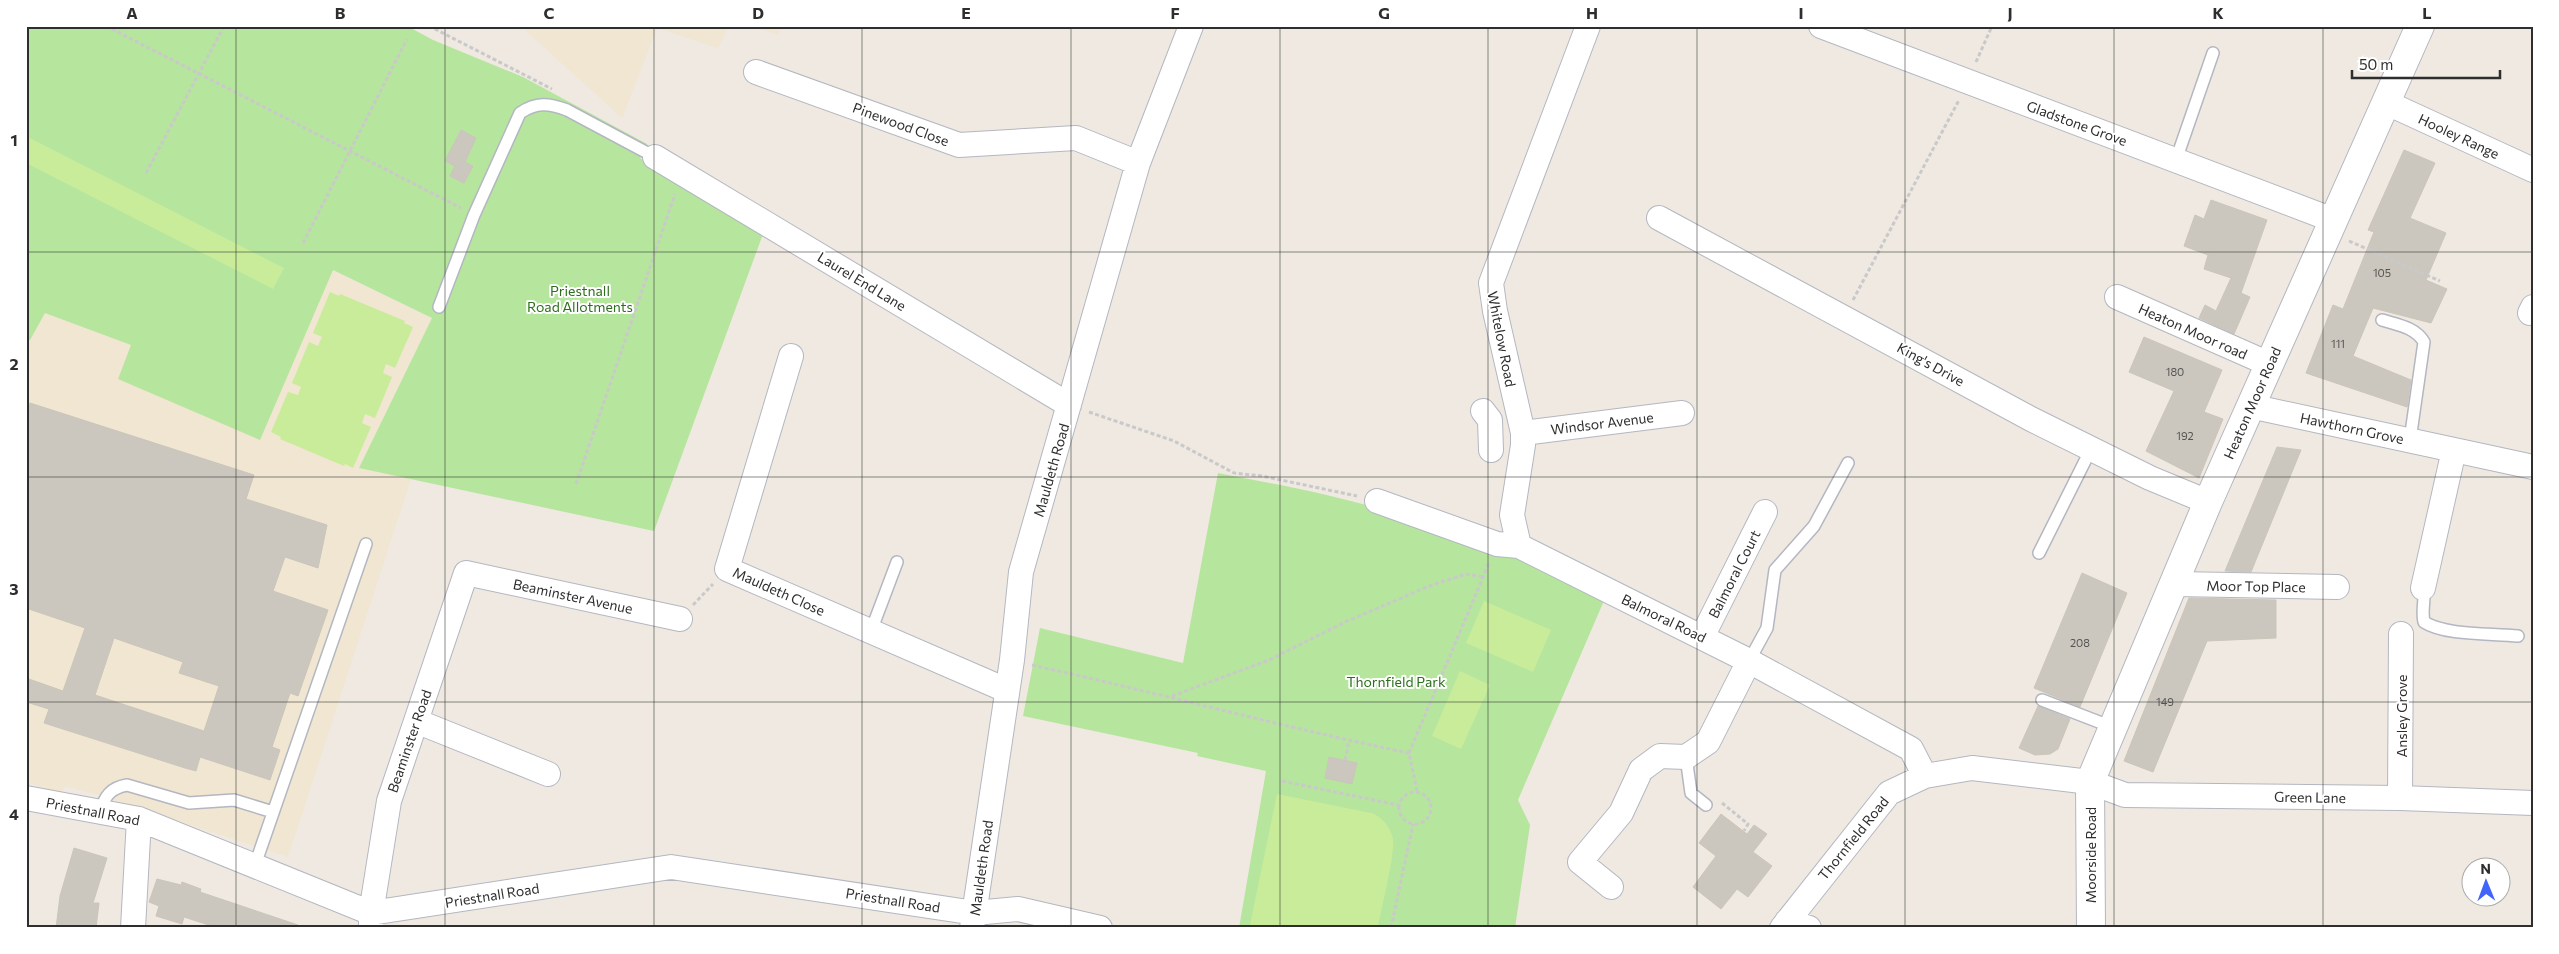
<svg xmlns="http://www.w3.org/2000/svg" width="2559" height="954" font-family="Commissioner,sans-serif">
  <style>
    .education { fill: #f0e6d1 }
    .green { fill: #b6e59e }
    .pitch { fill: #c9ec9a }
    .building { fill: #cbc7bf; stroke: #cbc5ba; fill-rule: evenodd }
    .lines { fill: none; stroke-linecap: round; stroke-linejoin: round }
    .service-casing { stroke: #b4b7c1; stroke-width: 14 }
    .minor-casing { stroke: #b4b7c1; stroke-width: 26 }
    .secondary-casing { stroke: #b4b7c1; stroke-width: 30 }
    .path { stroke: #c9c9c9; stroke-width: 3; stroke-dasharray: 4 2.5; stroke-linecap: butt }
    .service { stroke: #fff; stroke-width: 11 }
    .minor { stroke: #fff; stroke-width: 24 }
    .secondary { stroke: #fff; stroke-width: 28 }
    .grid { fill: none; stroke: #2e2e2e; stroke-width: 1; stroke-opacity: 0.55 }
    .labels { text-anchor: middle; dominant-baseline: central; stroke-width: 4; stroke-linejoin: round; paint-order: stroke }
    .number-label { font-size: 11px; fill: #555452 }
    .street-label { font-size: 14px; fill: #2e2e2e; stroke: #fff }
    .park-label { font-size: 14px; fill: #2c6e1b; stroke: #fff }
    .neatline { fill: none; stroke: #2e2e2e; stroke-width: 2 }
    .grid-label { font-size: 16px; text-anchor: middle; font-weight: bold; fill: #2e2e2e }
  </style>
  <rect width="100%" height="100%" fill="#efe9e1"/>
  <path class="education" d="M528,26H729L718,48L657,28L622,118L526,31Z
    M752,26H781L778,35Z
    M26,124L432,318L359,468L411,479L288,857L99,795L65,786L62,793L26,782Z"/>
  <path class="green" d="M26,26H407L433,40L523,77L647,144L640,158L763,234L654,531L359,468L432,318L333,270L260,440L118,379L131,345L45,313L30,340L26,338Z
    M1218,473C1274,484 1331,494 1386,511C1461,534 1534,565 1606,596L1518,800L1530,825L1515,928H1239L1266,771L1197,756L1198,753L1023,716L1040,628L1183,663Z"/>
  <path class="pitch" d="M26,136L284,268L273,289L26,163Z
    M330,292L339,296L340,294L405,321L404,323L413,327L395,368L386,364L383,373L392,377L375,418L365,414L362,423L371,427L353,468L345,464L344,466L280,439L281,437L271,432L288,392L298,395L301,387L292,383L309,342L318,346L322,337L313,333Z
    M1484,601L1551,630L1533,672L1466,643Z
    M1460,671L1490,685L1461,749L1432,736Z
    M1277,794L1371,813C1382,816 1391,828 1393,839C1395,856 1381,908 1378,928H1262L1250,925Z"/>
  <path class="building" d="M461,130L476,138L465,162L473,166L464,183L450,176L455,166L445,161Z
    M2404,150L2435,163L2410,218L2446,233L2426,280L2447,289L2431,323L2373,308L2353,356L2411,380L2407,407L2306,373L2333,305L2343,309L2374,232L2368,230Z
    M2211,200L2267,220L2241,293L2250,297L2234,334L2199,318L2205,305L2216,311L2231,278L2204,269L2208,255L2184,246L2195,215L2204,219Z
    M2144,337L2222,370L2204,412L2223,419L2199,478L2146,451L2174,391L2129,372Z
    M30,403L254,475L246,499L327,525L318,568L285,557L273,591L328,610L298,696L290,693L272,747L280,750L270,780L200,757L196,771L185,768L44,723L49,709L26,702V678L63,691L85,628L26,608V415ZM114,638L183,662L179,673L219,686L204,731L95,695Z
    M2277,447L2301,450L2251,572L2225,571Z
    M2082,573L2127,593L2080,707L2034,688Z
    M2189,598L2276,600V638L2207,641L2153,772L2124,761Z
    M2038,706L2070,719L2058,749L2050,754L2035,755L2019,748Z
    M1329,757L1357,763L1352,784L1325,778Z
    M1721,814L1747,834L1754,825L1767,834L1753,852L1772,866L1748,897L1737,889L1721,909L1693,887L1716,856L1699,843Z
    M74,848L107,858L93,903H99L96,928H56L60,896Z
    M157,879L181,885L182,882L201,889L200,892L298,925V928H218L184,917L182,924L156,916L159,906L149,902Z"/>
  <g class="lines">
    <g class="service-casing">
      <path id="service" d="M2176,160L2213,53
        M439,307L474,215L520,113C536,102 549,103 567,110L655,157
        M2382,320C2398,325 2415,327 2424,342L2410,440
        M2039,553L2091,449
        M2423,588C2426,599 2421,610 2424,622C2446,636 2492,633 2518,636
        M871,631L897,562
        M1749,661L1767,628L1775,570L1814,526L1848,463
        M2042,700L2112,727
        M1686,757L1691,793L1706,805
        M100,812C105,796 110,788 127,785L189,803L234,800L273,812
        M255,865L366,544"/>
    </g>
    <g class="minor-casing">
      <path id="minor" d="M1821,26L2333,220
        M756,72L959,145L1076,138L1138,163
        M2385,102L2533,170
        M655,157L1069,405
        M1659,218L2031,419L2150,478L2208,502
        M2117,297L2269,364
        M2530,313L2533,307
        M791,356L727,569L1006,690
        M2250,406L2533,467
        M1483,411L1490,420L1491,450
        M1523,433L1682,413
        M1377,501L1497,544L1519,546L1749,661L1911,749L1925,776
        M1519,546L1512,515L1523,445V433L1495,311L1491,283L1588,26
        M2175,584L2337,587
        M2423,588L2454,450
        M1702,637L1765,512
        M416,721L548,774
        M26,798L139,819L371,913L671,867L975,913L1018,909L1100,928
        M2400,798L2401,634
        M1611,887L1580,862L1621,813L1641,770L1660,756L1686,757L1708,742L1749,661
        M1787,921L1809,928
        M133,928L139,819
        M371,928V913L389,801L466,573L680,619
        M972,928L1012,660L1021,572L1138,163L1191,26
        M1782,928L1889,793L1925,776L1972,768L2090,782L2125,795L2400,798L2533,803"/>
    </g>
    <g class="secondary-casing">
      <path id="secondary" d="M2091,928L2090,782L2208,502L2420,26"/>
    </g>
    <path class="path" d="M106,26L461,208
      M429,26L552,89
      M1976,62L1992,26
      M146,173L224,26
      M2349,241L2440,281
      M303,243L407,39
      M1853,300L1959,100
      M1089,412L1174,441L1234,473L1262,476L1357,496
      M576,484L675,194
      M693,605L713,584
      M1032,665C1158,693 1283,727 1409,753
      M1172,696L1269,660L1345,622L1432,585L1466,574L1484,577
      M1345,760L1349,741
      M1282,781L1398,805
      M1417,791L1409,753L1489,563
      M1399 808a16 16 0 1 1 32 0a16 16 0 1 1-32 0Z
      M1722,803L1748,824L1744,831
      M1391,928L1413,824"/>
    <use href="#service" class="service"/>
    <use href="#minor" class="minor"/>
    <use href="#secondary" class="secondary"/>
  </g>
  <path class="grid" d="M236,26V928M445,26V928M654,26V928M862,26V928M1071,26V928M1280,26V928M1488,26V928M1697,26V928M1905,26V928M2114,26V928M2323,26V928M26,252H2533M26,477H2533M26,702H2533"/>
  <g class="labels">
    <g class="number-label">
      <text x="2382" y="272">105</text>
      <text x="2338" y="343">111</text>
      <text x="2175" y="371">180</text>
      <text x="2185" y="435">192</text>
      <text x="2080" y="642">208</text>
      <text x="2165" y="701">149</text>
    </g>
    <g class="street-label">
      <text transform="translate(2077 123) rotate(20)">Gladstone Grove</text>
      <text transform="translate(901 124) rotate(20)">Pinewood Close</text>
      <text transform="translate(2459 136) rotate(25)">Hooley Range</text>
      <text transform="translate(862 281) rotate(31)">Laurel End Lane</text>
      <text transform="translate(2193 331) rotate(24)">Heaton Moor road</text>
      <text transform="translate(1502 339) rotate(79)">Whitelow Road</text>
      <text transform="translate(1931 364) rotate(29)">King's Drive</text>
      <text transform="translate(2252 403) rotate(-66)">Heaton Moor Road</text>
      <text transform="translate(1602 423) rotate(-7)">Windsor Avenue</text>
      <text transform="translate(2352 428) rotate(12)">Hawthorn Grove</text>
      <text transform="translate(1051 470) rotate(-74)">Mauldeth Road</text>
      <text transform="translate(1734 574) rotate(-63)">Balmoral Court</text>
      <text transform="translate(2256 586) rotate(1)">Moor Top Place</text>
      <text transform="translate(779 591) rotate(24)">Mauldeth Close</text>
      <text transform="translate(573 596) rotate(12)">Beaminster Avenue</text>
      <text transform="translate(1664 618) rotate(26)">Balmoral Road</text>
      <text transform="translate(2401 716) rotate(-90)">Ansley Grove</text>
      <text transform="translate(409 741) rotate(-71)">Beaminster Road</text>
      <text transform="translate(2310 797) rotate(1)">Green Lane</text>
      <text transform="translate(93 811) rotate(11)">Priestnall Road</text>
      <text transform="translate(1853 838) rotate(-51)">Thornfield Road</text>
      <text transform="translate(2090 855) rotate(-90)">Moorside Road</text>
      <text transform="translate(981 868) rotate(-82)">Mauldeth Road</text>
      <text transform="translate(492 895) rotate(-9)">Priestnall Road</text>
      <text transform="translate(893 900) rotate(9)">Priestnall Road</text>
    </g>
    <g class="park-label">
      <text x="580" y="290">Priestnall<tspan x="580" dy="16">Road Allotments</tspan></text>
      <text x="1396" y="681">Thornfield Park</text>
    </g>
  </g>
  <rect width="2559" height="954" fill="none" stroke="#ffffff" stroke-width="55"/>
  <g transform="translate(2486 882) rotate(359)"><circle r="24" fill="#ffffff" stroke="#ababab"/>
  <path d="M0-4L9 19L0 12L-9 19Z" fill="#4264fb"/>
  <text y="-8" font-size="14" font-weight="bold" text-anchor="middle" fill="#2e2e2e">N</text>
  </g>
  <path d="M2352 70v8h148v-8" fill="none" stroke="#2e2e2e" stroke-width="2.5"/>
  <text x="2359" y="70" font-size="15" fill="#2e2e2e" stroke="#ffffff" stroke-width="4" paint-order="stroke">50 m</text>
  <rect x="28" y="28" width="2504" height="898" class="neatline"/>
  <g class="grid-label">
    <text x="132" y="19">A</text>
    <text x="340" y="19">B</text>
    <text x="549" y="19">C</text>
    <text x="758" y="19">D</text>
    <text x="966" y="19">E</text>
    <text x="1175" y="19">F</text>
    <text x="1384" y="19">G</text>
    <text x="1592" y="19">H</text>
    <text x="1801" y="19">I</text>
    <text x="2010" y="19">J</text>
    <text x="2218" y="19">K</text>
    <text x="2427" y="19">L</text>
    <text x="14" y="146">1</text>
    <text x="14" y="370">2</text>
    <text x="14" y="595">3</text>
    <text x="14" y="820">4</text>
  </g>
</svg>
